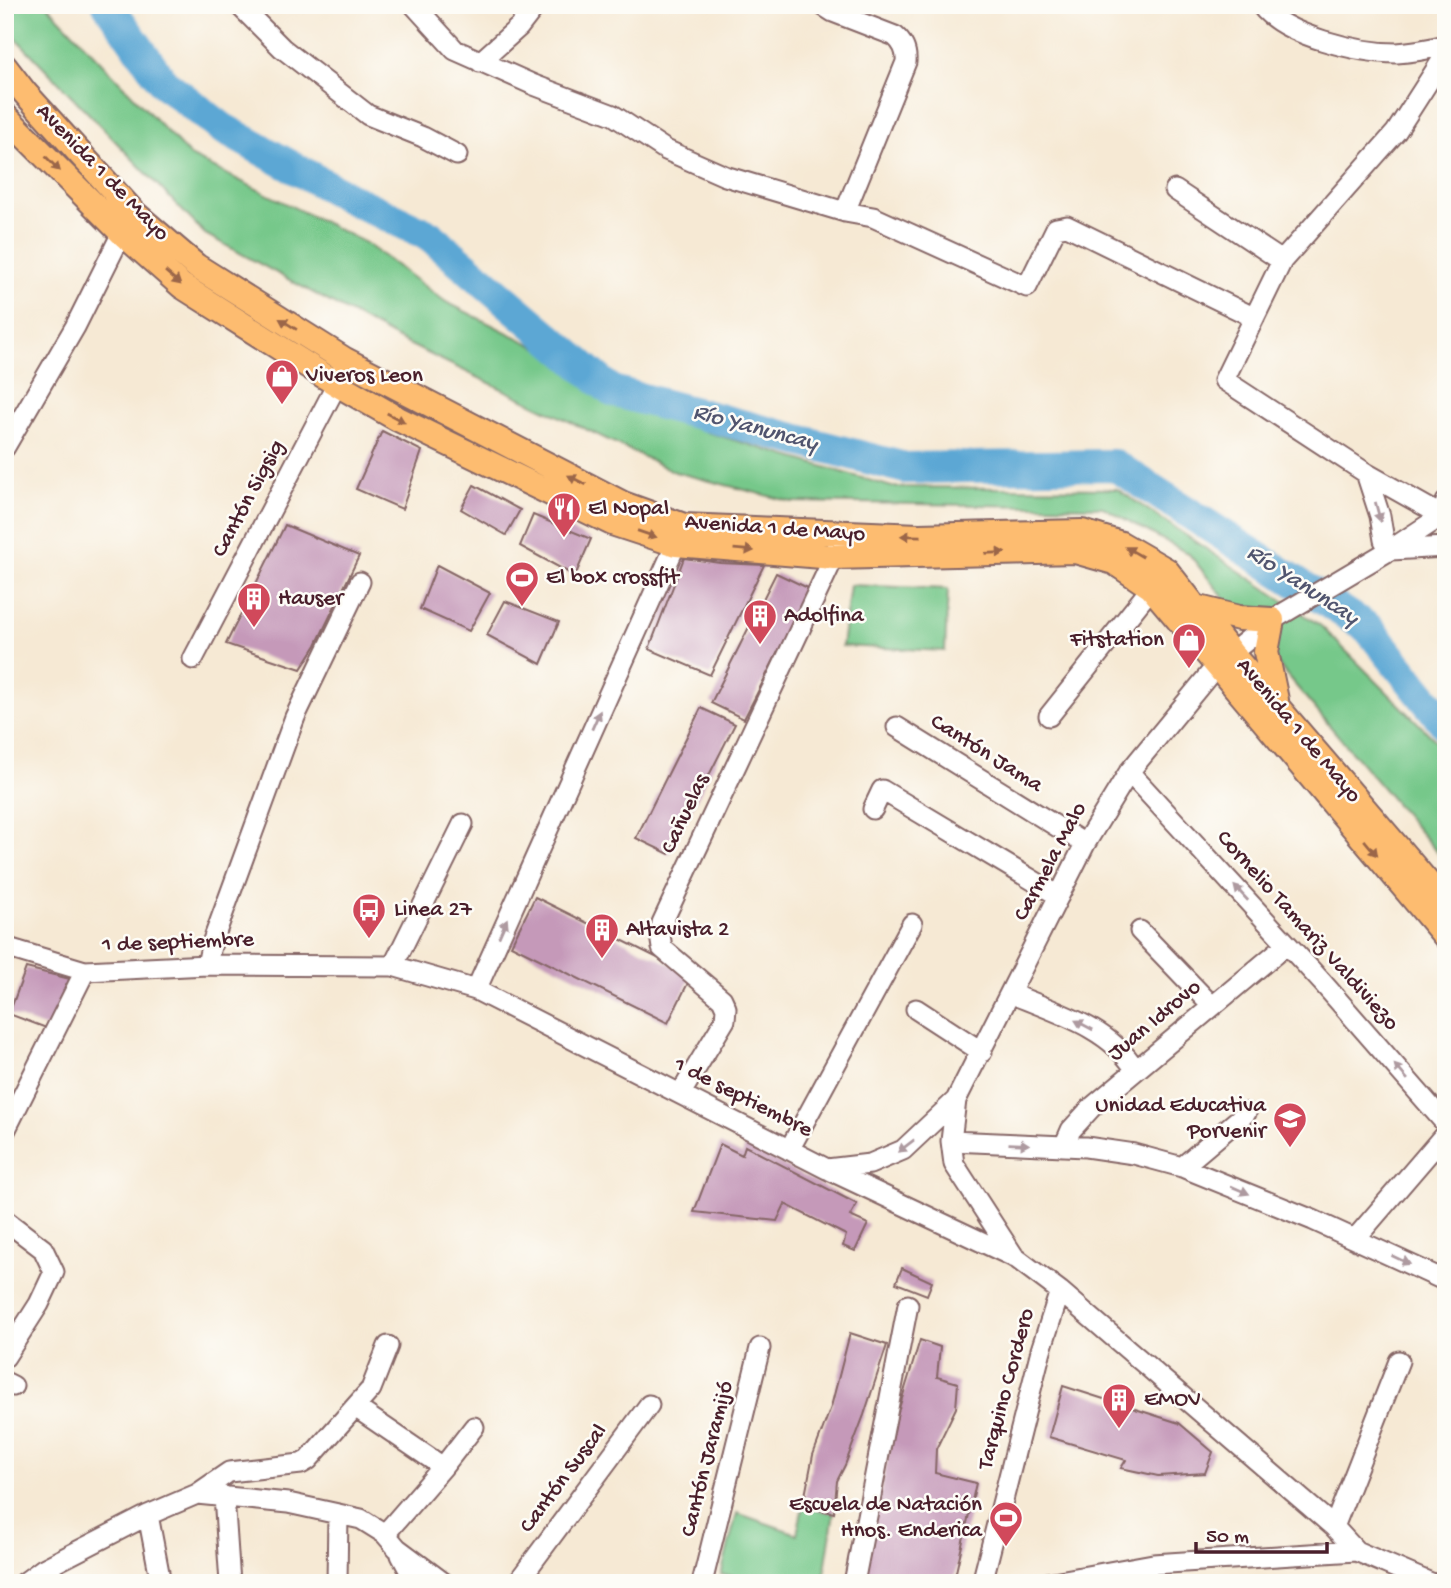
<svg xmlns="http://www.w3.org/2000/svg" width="1451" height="1588" font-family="'Gochi Hand',sans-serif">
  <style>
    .green { fill: #76c88a; stroke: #60745a; stroke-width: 2 }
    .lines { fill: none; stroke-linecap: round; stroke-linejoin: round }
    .river { stroke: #5ba7d4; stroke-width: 32 }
    .building { fill: #c599b9 }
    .minor-casing { stroke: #866666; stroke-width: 23 }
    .major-casing { stroke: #866666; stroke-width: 28 }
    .minor { stroke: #fff; stroke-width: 19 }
    .major { stroke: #fdbc6f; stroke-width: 24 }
    .oneway { fill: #9b664a }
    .oneway2 { fill: #ae9aa0 }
    .labels { text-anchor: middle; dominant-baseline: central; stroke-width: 5; stroke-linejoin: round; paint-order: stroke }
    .street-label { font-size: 23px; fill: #4a1f2b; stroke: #fdfcf7 }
    .poi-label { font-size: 23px; fill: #4a1f2b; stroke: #fdfcf7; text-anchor: start }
    .water-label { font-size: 24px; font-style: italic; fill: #51556f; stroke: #fdfcf7 }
  </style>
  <rect width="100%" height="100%" fill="#fdfcf7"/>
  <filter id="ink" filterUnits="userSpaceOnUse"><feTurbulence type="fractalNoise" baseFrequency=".0143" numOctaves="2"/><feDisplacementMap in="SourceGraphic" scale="14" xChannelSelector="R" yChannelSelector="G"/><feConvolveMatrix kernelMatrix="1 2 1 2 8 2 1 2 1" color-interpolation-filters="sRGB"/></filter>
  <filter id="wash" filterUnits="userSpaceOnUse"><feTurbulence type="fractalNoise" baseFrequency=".00686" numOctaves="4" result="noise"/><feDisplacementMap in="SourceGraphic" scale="28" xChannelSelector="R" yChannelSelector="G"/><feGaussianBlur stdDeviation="1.57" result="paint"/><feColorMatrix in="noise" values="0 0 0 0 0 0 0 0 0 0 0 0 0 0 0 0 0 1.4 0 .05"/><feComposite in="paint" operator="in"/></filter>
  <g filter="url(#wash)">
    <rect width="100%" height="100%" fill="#f6e9d4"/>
    <path class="green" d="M5,5H47L190,156L364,242L446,302L707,432L892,487L1117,489L1321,626L1446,751V863L1274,660L1189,554L1103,507L792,502L675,472L400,340L205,234L5,27Z
      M850,585L948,589L945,651L842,646Z
      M803,1506L834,1513L823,1582L721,1575L737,1513L797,1534Z"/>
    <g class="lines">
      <path class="river" d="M108,5L164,83L222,128L351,199L430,236L612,391L905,468L1114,465L1368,628L1446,725"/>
    </g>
    <g id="blocks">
      <path class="building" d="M382,431L422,451L402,509L356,489Z
        M474,485L520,510L506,535L461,509Z
        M533,515L591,539L575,576L520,546Z
        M285,525L359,556L316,645L301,669L226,644Z
        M684,558L720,563L764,565L710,675L649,649Z
        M437,565L490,593L469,631L420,609Z
        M776,573L810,589L744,719L711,703Z
        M505,601L559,622L541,664L487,635Z
        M701,708L735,724L669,854L636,838Z
        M535,897L692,975L668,1023L511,945Z
        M26,968L70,979L49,1029L9,1014Z
        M720,1144L742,1155L745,1146L857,1204L850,1216L868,1224L855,1251L843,1246L846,1235L785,1204L777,1221L694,1212Z
        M902,1268L932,1282L927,1295L896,1283Z
        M850,1333L887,1345L864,1415L845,1465L837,1481L834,1513L803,1506L813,1455L831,1407Z
        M920,1340L940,1347L937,1377L958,1383L956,1408L936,1449L935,1473L976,1483L954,1581L862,1579L897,1415Z
        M1063,1386L1179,1423L1213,1452L1205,1473L1158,1476L1121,1468L1126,1460L1049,1437Z"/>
    </g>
  </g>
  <g filter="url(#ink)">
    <use href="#blocks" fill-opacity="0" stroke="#866666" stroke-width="2"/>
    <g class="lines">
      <g class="minor-casing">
        <path id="minor" d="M239,5L282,48L368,115L423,137L457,155
          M414,5L455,50L534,85L613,115L666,150L725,176L845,212L873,217L1027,287L1056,228L1067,226L1253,317
          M822,5L833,12L895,36C903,43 907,51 906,62L845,212
          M1261,5C1283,36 1360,53 1397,53C1414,52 1429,49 1446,45
          M1446,54L1396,132L1282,261L1224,380L1366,473L1446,518
          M480,62L519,27L536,5
          M1175,190L1282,261
          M5,447L75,327L122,233
          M1366,473L1380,516L1384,540L1390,550
          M1391,550L1446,547
          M193,659L337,384L342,371
          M1049,716L1160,577
          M897,727L1085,844
          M1129,772L1322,982L1446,1124
          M873,809L882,790L1059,896
          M1140,931L1212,1006
          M5,947L85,971L207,965L393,966L476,990L827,1169L1016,1258L1060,1291L1334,1527L1356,1551L1431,1583
          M207,965L211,946L295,717L360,582
          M393,966L463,824
          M476,990L676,544
          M1012,994C1055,1012 1109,1027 1135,1069
          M916,1009L982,1052
          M681,1093L725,1020L726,1008L722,999L662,948L660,935L662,923L834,557L837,544
          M956,1100L951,1141L954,1164L1015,1258
          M5,1131L85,971
          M951,1141L1086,1147L1134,1154L1182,1167L1313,1220L1446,1281
          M1064,1146L1071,1130L1091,1108L1287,944
          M789,1150L912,924
          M1182,1167L1246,1113
          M827,1169L870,1164L903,1150L956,1100L1085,844L1129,772L1217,665L1272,620L1390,550L1443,515L1446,502
          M5,1220L43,1249L54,1272L39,1304L5,1357
          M1355,1239L1446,1133
          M5,1382L13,1386
          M355,1407L443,1467
          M197,1494L229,1472L301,1464L308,1460L371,1389L388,1346
          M224,1496L230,1583
          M148,1515L161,1583
          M1334,1527L1399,1361
          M385,1534L443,1467L474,1427
          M401,1555L416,1583
          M24,1583L43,1569L148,1515L197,1494L288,1503L361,1519L385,1534L397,1548L444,1583
          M337,1583L338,1514
          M517,1583L649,1405
          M702,1583L760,1348
          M854,1583L908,1305
          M982,1583L1041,1350L1060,1291
          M1048,1583L1153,1564L1356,1551"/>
      </g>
      <g class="major-casing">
        <path id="major" d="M5,67L25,93L134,213L196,266L345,360L623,504L684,526L919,536L1082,532L1121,544L1166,570L1231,653L1446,904
          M5,116L122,233L182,286L337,384L398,419L612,523L676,544L834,557L1075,551L1114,562L1151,587L1446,937
          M1195,607L1239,618L1272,620L1266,652L1276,700"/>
      </g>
      <use href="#minor" class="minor"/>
      <use href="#major" class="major"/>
    </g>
    <defs><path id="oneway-solid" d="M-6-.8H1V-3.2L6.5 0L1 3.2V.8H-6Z" transform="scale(1.75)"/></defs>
    <g class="oneway">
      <use href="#oneway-solid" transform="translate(53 164) rotate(45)"/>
      <use href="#oneway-solid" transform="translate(173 278) rotate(41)"/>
      <use href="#oneway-solid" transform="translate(288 324) rotate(-148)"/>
      <use href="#oneway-solid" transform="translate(396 418) rotate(28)"/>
      <use href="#oneway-solid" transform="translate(577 480) rotate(-153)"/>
      <use href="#oneway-solid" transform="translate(647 534) rotate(19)"/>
      <use href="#oneway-solid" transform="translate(911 536) rotate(-179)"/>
      <use href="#oneway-solid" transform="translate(744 550) rotate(5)"/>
      <use href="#oneway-solid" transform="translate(1134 552) rotate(-150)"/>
      <use href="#oneway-solid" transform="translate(995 553) rotate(-2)"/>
      <use href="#oneway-solid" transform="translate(1371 848) rotate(50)"/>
    </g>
    <g class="oneway2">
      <use href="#oneway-solid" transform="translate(1378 512) rotate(75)"/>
      <use href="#oneway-solid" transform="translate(596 720) rotate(-66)"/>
      <use href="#oneway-solid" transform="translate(1241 893) rotate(-133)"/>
      <use href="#oneway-solid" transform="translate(503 928) rotate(-66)"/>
      <use href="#oneway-solid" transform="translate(1084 1025) rotate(-152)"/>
      <use href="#oneway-solid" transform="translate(1401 1072) rotate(-131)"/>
      <use href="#oneway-solid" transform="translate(1019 1144) rotate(2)"/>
      <use href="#oneway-solid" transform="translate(906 1146) rotate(143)"/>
      <use href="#oneway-solid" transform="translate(1240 1190) rotate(23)"/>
      <use href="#oneway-solid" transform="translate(1401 1260) rotate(25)"/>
    </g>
  </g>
  <defs>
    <g id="shop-pin" transform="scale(1.75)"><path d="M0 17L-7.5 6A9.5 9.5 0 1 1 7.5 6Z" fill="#d1495b" stroke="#fdfcf7"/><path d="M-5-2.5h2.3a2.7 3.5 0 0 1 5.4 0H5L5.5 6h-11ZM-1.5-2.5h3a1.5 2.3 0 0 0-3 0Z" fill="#fff"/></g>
    <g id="restaurant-pin" transform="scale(1.75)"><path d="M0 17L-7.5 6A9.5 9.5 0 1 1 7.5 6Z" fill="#d1495b" stroke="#fdfcf7"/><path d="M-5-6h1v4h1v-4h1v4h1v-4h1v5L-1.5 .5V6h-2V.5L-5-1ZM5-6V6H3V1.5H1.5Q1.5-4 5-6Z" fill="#fff"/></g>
    <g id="stadium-pin" transform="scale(1.75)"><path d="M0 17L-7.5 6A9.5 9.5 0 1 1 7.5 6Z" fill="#d1495b" stroke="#fdfcf7"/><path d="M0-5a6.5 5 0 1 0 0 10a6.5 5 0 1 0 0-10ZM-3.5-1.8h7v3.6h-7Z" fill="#fff"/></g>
    <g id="building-pin" transform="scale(1.75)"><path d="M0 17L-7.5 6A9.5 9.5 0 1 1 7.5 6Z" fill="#d1495b" stroke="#fdfcf7"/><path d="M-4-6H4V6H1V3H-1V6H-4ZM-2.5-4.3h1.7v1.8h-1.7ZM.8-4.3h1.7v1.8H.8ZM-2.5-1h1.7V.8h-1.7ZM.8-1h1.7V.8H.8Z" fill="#fff"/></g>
    <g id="bus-pin" transform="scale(1.75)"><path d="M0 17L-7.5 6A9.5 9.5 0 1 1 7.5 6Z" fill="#d1495b" stroke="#fdfcf7"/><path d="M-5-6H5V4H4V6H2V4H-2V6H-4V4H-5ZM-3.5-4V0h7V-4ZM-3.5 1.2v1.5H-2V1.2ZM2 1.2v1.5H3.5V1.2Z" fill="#fff"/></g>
    <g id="school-pin" transform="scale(1.75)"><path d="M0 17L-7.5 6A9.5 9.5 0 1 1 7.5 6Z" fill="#d1495b" stroke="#fdfcf7"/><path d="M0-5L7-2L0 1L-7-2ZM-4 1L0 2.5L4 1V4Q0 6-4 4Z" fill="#fff"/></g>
  </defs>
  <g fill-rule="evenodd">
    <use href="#shop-pin" x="282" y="376"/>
    <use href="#restaurant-pin" x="564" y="509"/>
    <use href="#stadium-pin" x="522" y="578"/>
    <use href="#building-pin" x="254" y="599"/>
    <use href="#building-pin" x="760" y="616"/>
    <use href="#shop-pin" x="1189" y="640"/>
    <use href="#bus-pin" x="369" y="910"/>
    <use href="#building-pin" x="602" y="930"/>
    <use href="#school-pin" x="1290" y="1119"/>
    <use href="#building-pin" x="1119" y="1400"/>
    <use href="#stadium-pin" x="1006" y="1518"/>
  </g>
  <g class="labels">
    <g class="street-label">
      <text transform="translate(102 173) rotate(46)">Avenida 1 de Mayo</text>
      <text transform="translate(249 499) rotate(-62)">Cantón Sigsig</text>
      <text transform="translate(775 529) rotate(4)">Avenida 1 de Mayo</text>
      <text transform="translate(1298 731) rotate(50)">Avenida 1 de Mayo</text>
      <text transform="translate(986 754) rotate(32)">Cantón Jama</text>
      <text transform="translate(686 814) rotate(-65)">Cañuelas</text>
      <text transform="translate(1051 862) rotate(-62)">Carmela Malo</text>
      <text transform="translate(1307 931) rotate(48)">Cornelio Tamariz Valdiviezo</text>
      <text transform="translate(178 943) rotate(-2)">1 de septiembre</text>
      <text transform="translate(1155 1021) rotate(-40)">Juan Idrovo</text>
      <text transform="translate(743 1098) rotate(27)">1 de septiembre</text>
      <text transform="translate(1007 1389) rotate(-75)">Tarquino Cordero</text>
      <text transform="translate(708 1459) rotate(-76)">Cantón Jaramijó</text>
      <text transform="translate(564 1479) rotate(-53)">Cantón Suscal</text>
    </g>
    <g class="poi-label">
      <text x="306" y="376">Viveros Leon</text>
      <text x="588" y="509">El Nopal</text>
      <text x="546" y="578">El box crossfit</text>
      <text x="278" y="599">Hauser</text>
      <text x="784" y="616">Adolfina</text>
      <text x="1164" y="640" text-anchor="end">Fitstation</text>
      <text x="394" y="910">Linea 27</text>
      <text x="626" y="930">Altavista 2</text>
      <text x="1266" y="1106" text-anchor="end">Unidad Educativa<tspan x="1266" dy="26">Porvenir</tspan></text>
      <text x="1144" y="1400">EMOV</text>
      <text x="982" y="1505" text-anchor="end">Escuela de Natación<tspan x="982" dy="26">Hnos. Enderica</tspan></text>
    </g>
    <g class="water-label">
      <text transform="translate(755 429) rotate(15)">Río Yanuncay</text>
      <text transform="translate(1302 586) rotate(33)">Río Yanuncay</text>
    </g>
  </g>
  <rect width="1451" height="1588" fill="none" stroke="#fdfcf7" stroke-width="28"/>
  <path d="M1196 1542v10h131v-10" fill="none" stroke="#4a1f2b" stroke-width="3.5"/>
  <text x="1206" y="1542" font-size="21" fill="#4a1f2b" stroke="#fdfcf7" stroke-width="5" paint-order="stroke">50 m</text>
</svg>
